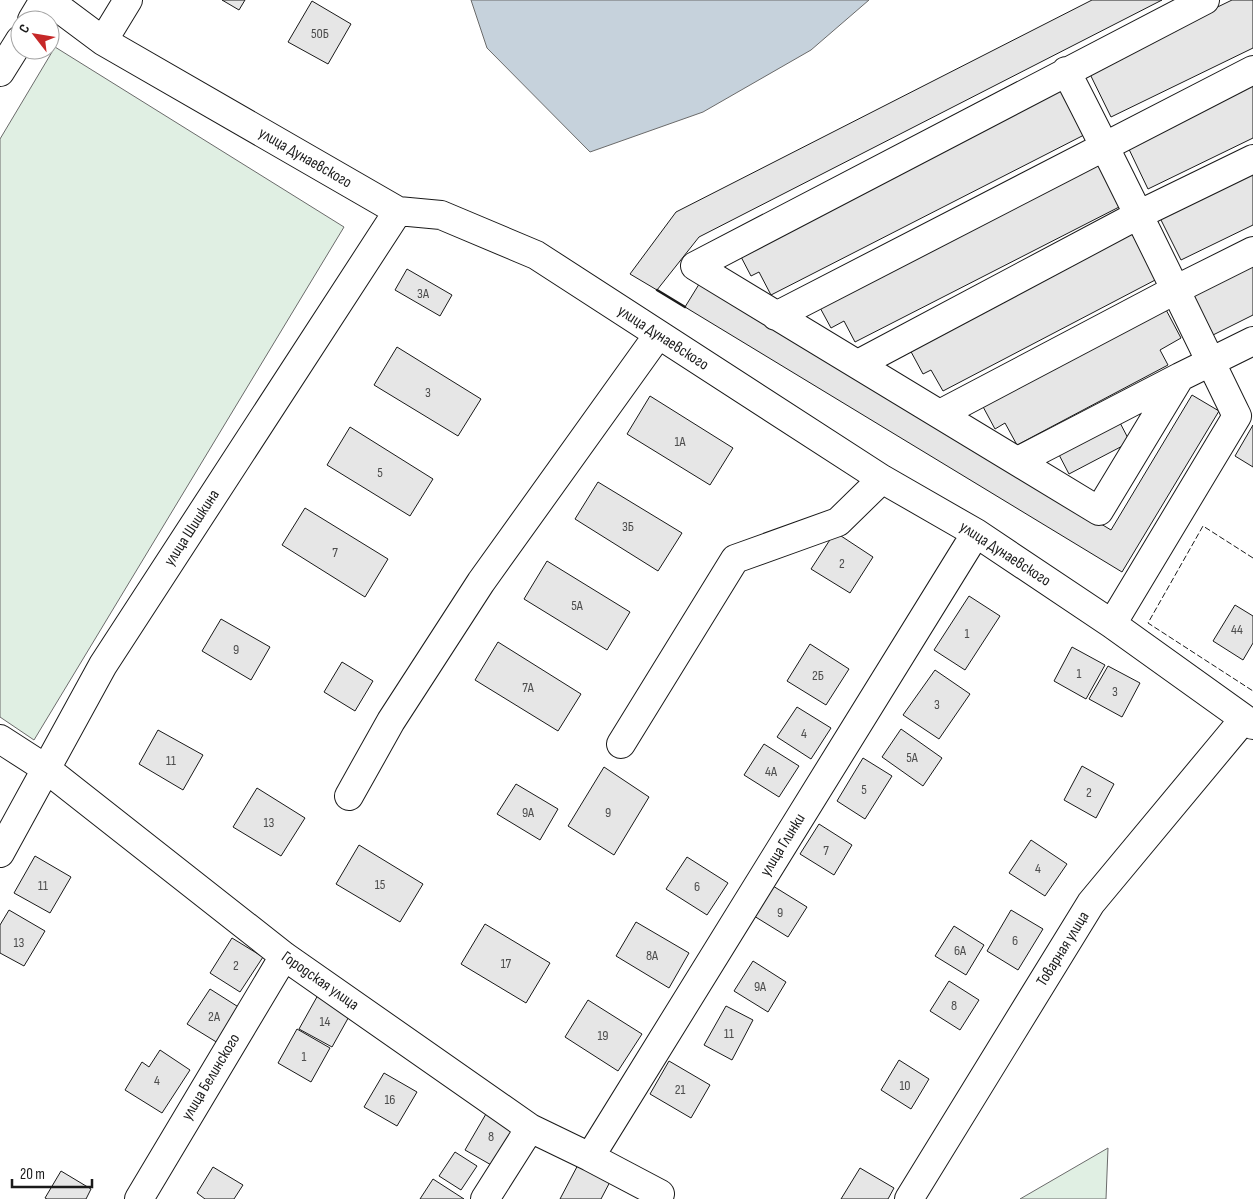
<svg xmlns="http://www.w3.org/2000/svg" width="1253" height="1199" font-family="'Sofia Sans Condensed',sans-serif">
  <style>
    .green { fill: #e0efe3; stroke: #6a6a6a }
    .water { fill: #c6d2dc; stroke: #6a6a6a }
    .building { fill: #e6e6e6; stroke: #1a1a1a }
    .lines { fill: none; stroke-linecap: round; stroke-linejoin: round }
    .minor-casing { stroke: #1a1a1a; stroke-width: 30 }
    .minor { stroke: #fff; stroke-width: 28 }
    .fence { stroke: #1a1a1a; stroke-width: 1; stroke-dasharray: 6 2.5; stroke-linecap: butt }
    .wall { stroke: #1a1a1a; stroke-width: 2.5 }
    .labels { text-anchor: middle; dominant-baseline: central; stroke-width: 4; stroke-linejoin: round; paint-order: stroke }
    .number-label { font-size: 14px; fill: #4d4d4d }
    .street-label { font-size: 16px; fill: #1a1a1a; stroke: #fff }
  </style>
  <rect width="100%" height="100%" fill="#fff"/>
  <path class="green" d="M55,47L344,227L34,740L0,717V139Z
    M1108,1148L1106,1199H1020Z"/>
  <path class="water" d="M471,0H869L811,50L703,112L590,152L487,48Z"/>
  <path class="building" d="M222,0H245L239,10Z
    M1092,0H1162L699,237L657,290L630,274L676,212Z
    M1232,0H1253V48L1111,117L1088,70Z
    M312,1L351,24L328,64L288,42Z
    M1253,81V138L1148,189L1126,143Z
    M1060,88L1084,135L771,295L759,272L751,276L739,253Z
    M1100,160L1123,205L855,342L844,321L831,328L818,304Z
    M1253,168V225L1181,260L1158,214Z
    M1134,230L1159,278L943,391L931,370L923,374L909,348Z
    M1253,260V315L1213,335L1191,290Z
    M407,269L452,295L440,316L395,290Z
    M701,281L1111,530L1192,395L1219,411L1122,572L685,307Z
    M1164,306L1181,338L1160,350L1168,365L1017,445L1005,423L995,429L981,403Z
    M397,347L481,399L458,436L374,385Z
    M650,396L733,448L710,485L627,434Z
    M1117,417L1130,442L1069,474L1056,449Z
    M1253,425V467L1235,456Z
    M350,427L433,479L410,516L327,465Z
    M598,482L682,533L658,571L575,519Z
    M305,508L388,559L365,597L282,545Z
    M835,532L873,557L850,593L811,569Z
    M547,561L630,612L607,650L524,599Z
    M969,596L1000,616L965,670L934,650Z
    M1235,605L1253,616V643L1243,660L1213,641Z
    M221,619L270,647L251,680L202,651Z
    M498,642L581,694L558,731L475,680Z
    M810,644L849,669L826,705L787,681Z
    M1072,647L1105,665L1086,699L1054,681Z
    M342,662L373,681L355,711L324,692Z
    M1108,666L1140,683L1122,717L1089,699Z
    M935,670L970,694L939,739L903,715Z
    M797,707L831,728L811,759L777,737Z
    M901,729L942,758L923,786L882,757Z
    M158,730L203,755L183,790L139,764Z
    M764,744L799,766L779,797L744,775Z
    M863,758L892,776L865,819L837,801Z
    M1082,766L1114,784L1096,818L1064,800Z
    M604,767L649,797L614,855L568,826Z
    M516,784L558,809L540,840L497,814Z
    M257,788L305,818L281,856L233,827Z
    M819,824L852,845L834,875L800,854Z
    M1031,840L1067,864L1045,896L1009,873Z
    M359,845L423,884L400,922L336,884Z
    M35,856L71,877L50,913L14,893Z
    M687,857L728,883L707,915L666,889Z
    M773,886L807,907L788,937L754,916Z
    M9,910L45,931L24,966L0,953V925Z
    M1011,910L1043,929L1018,970L987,951Z
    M636,922L689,953L669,988L616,956Z
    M485,924L550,963L526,1003L461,964Z
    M954,926L984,945L966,975L935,956Z
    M232,938L263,957L240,992L210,973Z
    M753,961L786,982L768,1012L734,991Z
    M949,981L979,1000L960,1030L930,1011Z
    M210,989L240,1008L218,1043L187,1024Z
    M318,995L351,1013L332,1047L299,1029Z
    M588,1000L642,1034L618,1071L565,1037Z
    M726,1006L753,1020L732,1060L704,1045Z
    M297,1029L330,1048L311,1082L278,1063Z
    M160,1050L190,1070L162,1113L125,1090L142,1062L149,1067Z
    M899,1060L929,1079L911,1109L881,1090Z
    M669,1061L710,1085L691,1118L650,1094Z
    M384,1073L417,1092L397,1126L364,1107Z
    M490,1107L518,1123L493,1166L465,1150Z
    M455,1152L477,1166L461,1190L439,1176Z
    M580,1161L612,1178L601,1199H560Z
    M213,1167L243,1185L234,1199H205L197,1193Z
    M860,1168L894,1188L888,1199H841Z
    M61,1171L91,1189L86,1199H47L45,1198Z
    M433,1179L464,1199H420Z"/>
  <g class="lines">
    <g class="minor-casing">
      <path id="minor" d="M48,0L103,41L398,211L441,215L536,255L882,479L976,533L1112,624L1253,725
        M1205,0L695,266L1099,511L1180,377L1253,341
        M32,20L44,0
        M103,41L128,0
        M1066,71C1125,185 1181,301 1237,416L1112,624
        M0,72L20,40
        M776,316L1253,70
        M858,364L1140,214L1253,159
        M940,414L1175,290L1253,251
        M1018,461L1180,377
        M0,739L45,768L284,956L530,1128L590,1157L660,1194
        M621,744L735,559L838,522L882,479
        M349,796L391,721L481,582L658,335
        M0,853L103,665L398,211
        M590,1157L976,533
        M139,1199L284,956
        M485,1199L530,1128
        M909,1199L1091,903L1244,719"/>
    </g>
    <use href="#minor" class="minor"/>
    <path class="fence" d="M1253,558L1203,526L1148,623L1253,691"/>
    <path class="wall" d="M657,290L685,307"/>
  </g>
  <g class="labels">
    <g class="number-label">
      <text x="320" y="33">50Б</text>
      <text x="423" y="293">3А</text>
      <text x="428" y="392">3</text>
      <text x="680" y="441">1А</text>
      <text x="380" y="472">5</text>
      <text x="628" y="526">3Б</text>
      <text x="335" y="552">7</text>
      <text x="842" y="563">2</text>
      <text x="577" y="605">5А</text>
      <text x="1237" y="629">44</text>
      <text x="967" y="633">1</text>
      <text x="236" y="649">9</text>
      <text x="1079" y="673">1</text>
      <text x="818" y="675">2Б</text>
      <text x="528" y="687">7А</text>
      <text x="1115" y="691">3</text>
      <text x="937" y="704">3</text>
      <text x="804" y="733">4</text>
      <text x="912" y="757">5А</text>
      <text x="171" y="760">11</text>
      <text x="771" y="771">4А</text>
      <text x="864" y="789">5</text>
      <text x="1089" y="792">2</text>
      <text x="528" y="812">9А</text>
      <text x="608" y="812">9</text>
      <text x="269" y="822">13</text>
      <text x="826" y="850">7</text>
      <text x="1038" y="868">4</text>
      <text x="380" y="884">15</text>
      <text x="43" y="885">11</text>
      <text x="697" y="886">6</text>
      <text x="780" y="912">9</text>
      <text x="1015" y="940">6</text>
      <text x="19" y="942">13</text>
      <text x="960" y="950">6А</text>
      <text x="652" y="955">8А</text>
      <text x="506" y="963">17</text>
      <text x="236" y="965">2</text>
      <text x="760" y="986">9А</text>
      <text x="954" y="1005">8</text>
      <text x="214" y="1016">2А</text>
      <text x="325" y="1021">14</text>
      <text x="729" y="1033">11</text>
      <text x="603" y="1035">19</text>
      <text x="304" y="1056">1</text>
      <text x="157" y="1080">4</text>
      <text x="905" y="1085">10</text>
      <text x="680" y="1089">21</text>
      <text x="390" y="1099">16</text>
      <text x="491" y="1136">8</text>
    </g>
    <g class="street-label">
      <text transform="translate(305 158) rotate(30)">улица Дунаевского</text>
      <text transform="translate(663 338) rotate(33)">улица Дунаевского</text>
      <text transform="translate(192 528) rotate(-57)">улица Шишкина</text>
      <text transform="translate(1005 554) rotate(33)">улица Дунаевского</text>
      <text transform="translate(783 845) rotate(-58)">улица Глинки</text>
      <text transform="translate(1063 949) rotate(-58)">Товарная улица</text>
      <text transform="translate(320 981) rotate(35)">Городская улица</text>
      <text transform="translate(211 1077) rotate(-59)">улица Белинского</text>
    </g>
  </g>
  <g transform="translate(35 35) rotate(301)"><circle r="24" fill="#ffffff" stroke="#a3a3a3"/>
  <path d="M0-4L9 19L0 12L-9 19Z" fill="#c62828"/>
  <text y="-8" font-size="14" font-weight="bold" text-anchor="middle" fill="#1a1a1a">С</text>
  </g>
  <path d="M12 1179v8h80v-8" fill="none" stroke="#1a1a1a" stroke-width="2.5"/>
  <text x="20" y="1179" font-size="15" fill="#1a1a1a" stroke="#ffffff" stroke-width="4" paint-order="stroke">20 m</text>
</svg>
